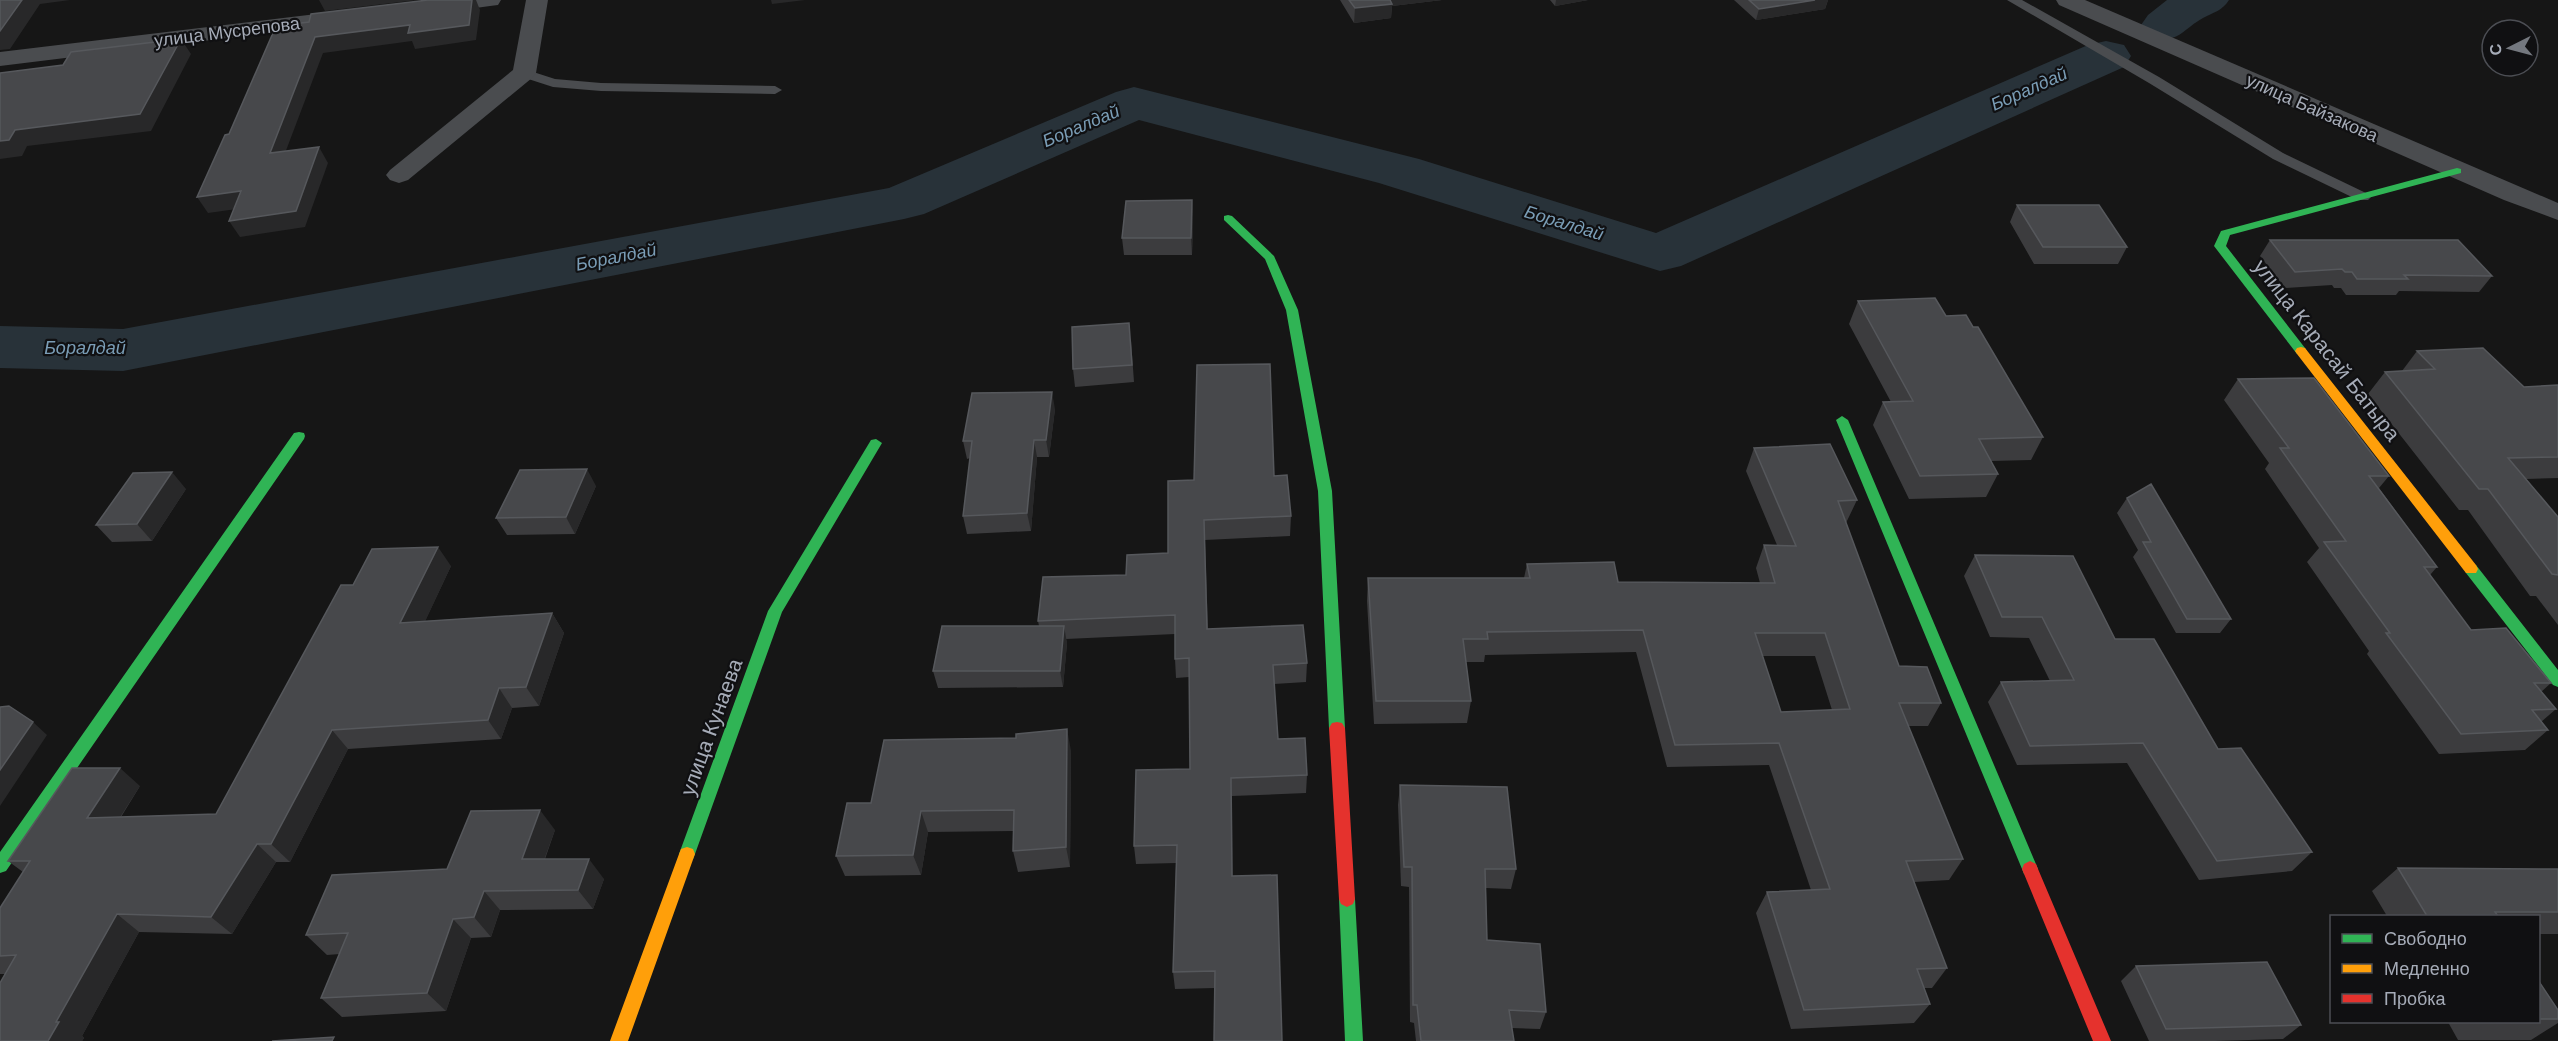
<svg xmlns="http://www.w3.org/2000/svg" width="2558" height="1041" font-family="Arial,sans-serif">
  <style>
    .lines { fill: none; stroke-linecap: round; stroke-linejoin: round }
    .river { fill: #283239; fill-rule: evenodd }
    .lane { fill: #4a4c4f; fill-rule: evenodd }
    .street { fill: #4a4c4f; fill-rule: evenodd }
    .fast { fill: #30b455; fill-rule: evenodd }
    .slow { fill: #ff9f0a; fill-rule: evenodd }
    .jam { fill: #e5322d; fill-rule: evenodd }
    .wall { fill: #3c3c3e; fill-rule: evenodd }
    .shaded-wall { fill: #282829 }
    .building { fill: #47484b; stroke: #56585c; stroke-width: 1.5; fill-rule: evenodd }
    .labels { text-anchor: middle; dominant-baseline: central; stroke-width: 4.5; stroke-linejoin: round; paint-order: stroke }
    .far-street-label { font-size: 18px; fill: #a6acb8; stroke: #101012 }
    .far-water-label { font-size: 18px; font-style: italic; fill: #7a9db6; stroke: #101012 }
    .street-label { font-size: 21px; fill: #a6acb8; stroke: #101012 }
  </style>
  <rect width="100%" height="100%" fill="#161616"/>
  <g class="lines">
    <path class="river" d="M2167,0H2229C2222,11 2214,12 2203,18C2178,32 2182,44 2148,35L2141,25L2148,15Z
      M2106,41L2124,45L2131,56L2124,67L1681,266L1660,271L1379,183L1139,120L924,214L904,219L123,371L0,368V326L123,329L889,188L1116,92L1134,87L1419,159L1656,233L2088,45Z"/>
    <path class="lane" d="M2007,0H2022L2159,77L2283,153L2368,194L2371,197L2368,200H2358L2273,159L2149,83Z
      M524,69L555,79L601,83L775,86L782,90L775,94L601,91L553,87L519,76L517,73L519,70Z"/>
    <path class="street" d="M436,0H501L498,5L490,6L432,14L424,12L421,7L424,2Z
      M526,0H548L536,73L532,78L408,180L399,183L390,180L386,175L390,170L513,70Z
      M2056,0H2085L2558,203V220L2504,200L2059,5Z
      M333,12L341,14L344,19L341,24L0,66V52Z"/>
    <path class="fast" d="M2457,168L2461,169V173L2230,235L2226,246L2305,348L2307,351L2305,354H2297L2214,246L2221,231Z
      M1228,215L1232,216L1274,256L1298,310L1332,491L1345,728L1342,733L1337,734L1332,733L1329,728L1318,491L1286,310L1265,259L1224,220V216Z
      M1842,416L1848,420L2038,869L2036,874L2030,877L2024,874L2022,869L1836,420Z
      M299,432L304,433L305,436L304,439L6,871L0,873V852L294,433Z
      M876,439L882,443L782,612L695,854L693,859L687,861L681,859L679,854L768,611L871,440Z
      M2471,564L2476,565L2558,670V687L2553,685L2466,573L2464,569L2466,565Z
      M1347,891L1353,894L1355,899L1363,1041H1345L1339,899L1341,894Z"/>
    <path class="slow" d="M2301,347L2305,348L2476,565L2478,569L2476,573H2466L2297,354L2295,351L2297,348Z
      M687,847L693,849L695,854L628,1041H610L679,854L681,849Z"/>
    <path class="jam" d="M1337,722L1342,723L1345,728L1355,899L1353,904L1347,907L1341,904L1339,899L1329,728L1332,723Z
      M2030,861L2036,864L2038,869L2111,1041H2093L2022,869L2024,864Z"/>
  </g>
  <path class="wall" d="M1340,0H1442L1392,6L1391,18L1354,23Z
    M1550,0H1588L1555,6Z
    M1734,0H1828L1825,9L1756,20Z
    M1192,200L1193,217L1192,255H1124L1122,238Z
    M2017,205L2127,247L2118,264H2034L2010,222Z
    M2270,240L2492,276L2479,292L2399,291L2396,295H2346L2341,288H2334L2332,285L2285,288L2260,256Z
    M1858,301L1946,316L2043,437L2031,460L1991,461L1998,474L1986,497L1909,499L1873,425L1883,402H1891L1849,324Z
    M1131,340L1134,382L1075,387L1073,369Z
    M2417,351L2524,387L2558,385V478L2526,479L2558,517V625L2536,596H2530L2468,510H2459L2368,394L2385,372L2402,371Z
    M2238,379L2389,476L2379,488L2437,567L2430,575L2471,630L2551,683L2541,692L2556,709L2541,722L2548,730L2525,750L2439,754L2367,654L2369,651L2307,562L2319,548L2265,469L2269,463L2224,400Z
    M1055,409L1049,457H1037L1031,531L967,534L963,516L970,458L967,459L963,441Z
    M1754,448L1857,500L1846,523L1899,666L1941,703L1928,726H1908L1963,859L1949,880L1914,882L1947,968L1932,988H1924L1930,1004L1914,1023L1791,1029L1756,913L1767,892L1811,890L1769,765L1667,767L1636,652L1485,655L1484,662H1466L1471,701L1467,723L1374,724L1367,601L1368,578H1524L1527,564L1618,582L1760,583L1756,568L1764,545H1777L1746,471ZM1762,656H1815L1832,710L1781,712Z
    M1274,476L1291,516L1290,536L1205,540L1208,629L1307,663L1306,682L1274,684L1278,739L1307,775L1306,793L1232,796V876L1215,988L1175,989L1173,972L1176,863L1136,864L1134,846L1190,769L1189,677L1176,678L1175,659V634L1066,639L1067,643L1063,687L938,688L933,671L1039,626L1038,621L1168,553V481Z
    M596,486L575,534L507,535L496,518Z
    M186,489L152,541L112,542L96,525Z
    M2127,498L2231,619L2220,633H2176L2133,557L2138,550L2117,513Z
    M1975,555L2115,639L2218,749L2312,852L2292,871L2199,880L2127,763L2017,765L1988,702L2001,682L2050,681L2029,638L1990,637L1964,576Z
    M451,566L425,621L552,613L564,633L539,706L512,708L501,739L348,749L290,862H276L232,934L139,932L82,1036L84,1038L82,1041H0L5,974H0V908L23,872L8,861L140,786L121,817L216,814L353,585Z
    M1071,751L1070,867L1018,872L1013,851V831L928,832L921,875L845,876L836,856L871,803Z
    M1400,785L1516,869L1511,889L1486,888L1487,940L1546,1012L1540,1029L1512,1028L1514,1041H1416L1414,1023L1410,1022L1409,887L1401,886L1398,805Z
    M555,830L545,859L604,879L593,909L500,910L491,937L471,938L446,1011L342,1017L321,998L340,954L327,955L306,935L447,869Z
    M2398,868L2558,869V934H2538V916H2387L2372,891Z
    M2136,966L2301,1025L2283,1039L2215,1041H2149L2121,981Z
    M2538,980L2558,1010V1023L2531,1040H2458L2448,1022H2538Z"/>
  <path class="shaded-wall" d="M22,0H70L40,4L10,49L0,50V31Z
    M319,0H417L325,11Z
    M472,0H476L480,10L476,40L415,49L412,41L323,53L279,169L270,153L315,37Z
    M771,0H805L772,4Z
    M1384,0H1442L1392,6L1391,18L1354,23L1355,8Z
    M1556,0H1588L1555,6Z
    M1815,0H1828L1825,9L1756,20L1759,9Z
    M181,39L191,54L151,131L27,146L22,156L0,159V141L15,130Z
    M319,147L328,163L305,227L240,237L229,221Z
    M241,191L251,207L208,213L197,197Z
    M1192,200L1193,217L1192,255L1191,238Z
    M1052,392L1055,409L1049,457L1046,440Z
    M1034,440L1037,457L1031,531L1027,513Z
    M587,469L596,486L575,534L566,517Z
    M172,472L186,489L152,541L137,524Z
    M438,547L451,566L415,643L400,623Z
    M552,613L564,633L539,706L526,687Z
    M1064,626L1067,643L1063,687L1060,671Z
    M499,688L512,708L501,739L488,720Z
    M33,722L47,735L0,806V770Z
    M1067,729L1071,751L1070,867L1066,847Z
    M332,730L348,749L290,862L271,844Z
    M120,768L140,786L108,836L87,818Z
    M1231,778L1232,796L1233,893L1232,876Z
    M540,810L555,830L537,879L522,859Z
    M921,811L928,832L921,875L913,855Z
    M257,844L276,862L232,934L211,917Z
    M589,859L604,879L593,909L578,890Z
    M484,891L500,910L491,937L474,917Z
    M117,914L139,932L82,1036L84,1038L82,1041H48L56,1022Z
    M453,919L471,938L446,1011L427,993Z"/>
  <path class="building" d="M0,0H22L0,31Z
    M428,0H472L469,25L408,33L410,25L315,37L270,153L319,147L296,211L229,221L241,191L197,197L225,135L229,134L276,26L309,22L311,14Z
    M1349,0H1390L1392,4L1355,8Z
    M1749,0H1815L1759,9Z
    M181,39L140,114L15,130L9,140L0,141V73L63,65L71,52Z
    M1192,200L1191,238H1122L1126,201Z
    M2017,205H2099L2127,247H2043Z
    M2270,240H2458L2492,276L2404,275L2408,279H2357L2352,272H2345L2342,269L2295,272Z
    M1935,298L1946,316L1966,315L1973,327H1978L2043,437L1979,439L1998,474L1920,476L1883,402L1913,401L1858,301Z
    M1129,323L1132,365L1073,369L1072,327Z
    M2483,348L2524,387L2558,385V457L2508,458L2558,517V575L2552,574L2488,489H2479L2385,372L2435,369L2417,351Z
    M1270,364L1274,476L1287,475L1291,516L1204,520L1207,629L1303,625L1307,663L1273,665L1278,739L1305,738L1307,775L1231,778L1232,876L1277,875L1282,1041H1214L1215,971L1173,972L1177,845L1134,846L1136,770L1190,769L1189,658L1175,659V615L1038,621L1043,577L1126,575L1127,555L1168,553V481L1194,480L1197,365Z
    M2314,378L2389,476H2369L2437,567H2424L2471,630L2506,628L2551,683H2534L2556,709L2532,710L2548,730L2461,734L2386,633H2390L2324,542L2346,541L2280,448H2289L2238,379Z
    M1052,392L1046,440H1034L1027,513L963,516L972,441H963L972,393Z
    M1830,444L1857,500L1838,501L1899,666L1927,667L1941,703H1899L1963,859L1906,861L1947,968L1917,969L1930,1004L1804,1010L1767,892L1830,889L1779,743L1675,745L1643,630L1487,632L1488,639H1463L1471,701H1376L1368,578H1530L1527,564L1614,562L1618,582L1775,583L1764,545L1796,546L1754,448ZM1755,633H1825L1850,709L1781,712Z
    M587,469L566,517L496,518L520,470Z
    M172,472L137,524L96,525L133,473Z
    M2151,484L2231,619H2187L2143,542H2151L2127,498Z
    M438,547L400,623L552,613L526,687L499,688L488,720L332,730L271,844H257L211,917L117,914L56,1022H59L48,1041H0V983L16,955L0,956V908L30,861H8L72,768H120L87,818L216,814L341,585H353L372,549Z
    M1975,555L2073,556L2115,639H2154L2218,749L2241,748L2312,852L2217,861L2143,743L2030,746L2001,682L2074,680L2042,617H2002Z
    M942,626H1064L1060,671H933Z
    M9,706L33,722L0,770V707Z
    M1067,729L1066,847L1013,851L1014,810L921,811L913,855L836,856L847,803H871L884,740L1016,738V734Z
    M1400,785L1507,787L1516,869H1485L1487,940L1540,944L1546,1012L1509,1010L1514,1041H1421L1417,1005H1413L1412,867H1404Z
    M540,810L522,859H589L578,890L484,891L474,917L453,919L427,993L321,998L348,933L306,935L332,875L447,869L471,811Z
    M2398,868L2558,869V912H2495L2498,916H2427Z
    M2267,962L2301,1025L2166,1029L2136,966Z
    M2538,980L2558,1010V1019H2538Z
    M334,1037L332,1041H272Z"/>
  <g class="labels">
    <g class="far-street-label">
      <text transform="translate(227 32) rotate(-7)">улица Мусрепова</text>
      <text transform="translate(2312 108) rotate(24)">улица Байзакова</text>
    </g>
    <g class="far-water-label">
      <text transform="translate(2029 89) rotate(-24)">Боралдай</text>
      <text transform="translate(1081 126) rotate(-23)">Боралдай</text>
      <text transform="translate(1564 223) rotate(17)">Боралдай</text>
      <text transform="translate(616 257) rotate(-11)">Боралдай</text>
      <text x="85" y="348">Боралдай</text>
    </g>
    <g class="street-label">
      <text transform="translate(2327 350) rotate(52)">улица Карасай Батыра</text>
      <text transform="translate(711 727) rotate(-70)">улица Кунаева</text>
    </g>
  </g>
  <rect x="2330" y="915" width="210" height="108" fill="#101012" stroke="#4c4e54" stroke-width="1.5"/>
  <rect x="2342" y="934" width="30" height="9" fill="#30b455" stroke="#4c4e54" stroke-width="1.5"/>
  <text x="2384" y="945" font-size="18" fill="#a6acb8">Свободно</text>
  <rect x="2342" y="964" width="30" height="9" fill="#ff9f0a" stroke="#4c4e54" stroke-width="1.5"/>
  <text x="2384" y="975" font-size="18" fill="#a6acb8">Медленно</text>
  <rect x="2342" y="994" width="30" height="9" fill="#e5322d" stroke="#4c4e54" stroke-width="1.5"/>
  <text x="2384" y="1005" font-size="18" fill="#a6acb8">Пробка</text>
  <g transform="translate(2510 48) rotate(264)"><circle r="28" fill="#101012" stroke="#4c4e54" stroke-width="1.5"/>
  <path d="M0-4.5L10 22L0 15L-10 22Z" fill="#74787f"/>
  <text y="-9" font-size="16" font-weight="bold" text-anchor="middle" fill="#a6acb8">С</text>
  </g>
</svg>
